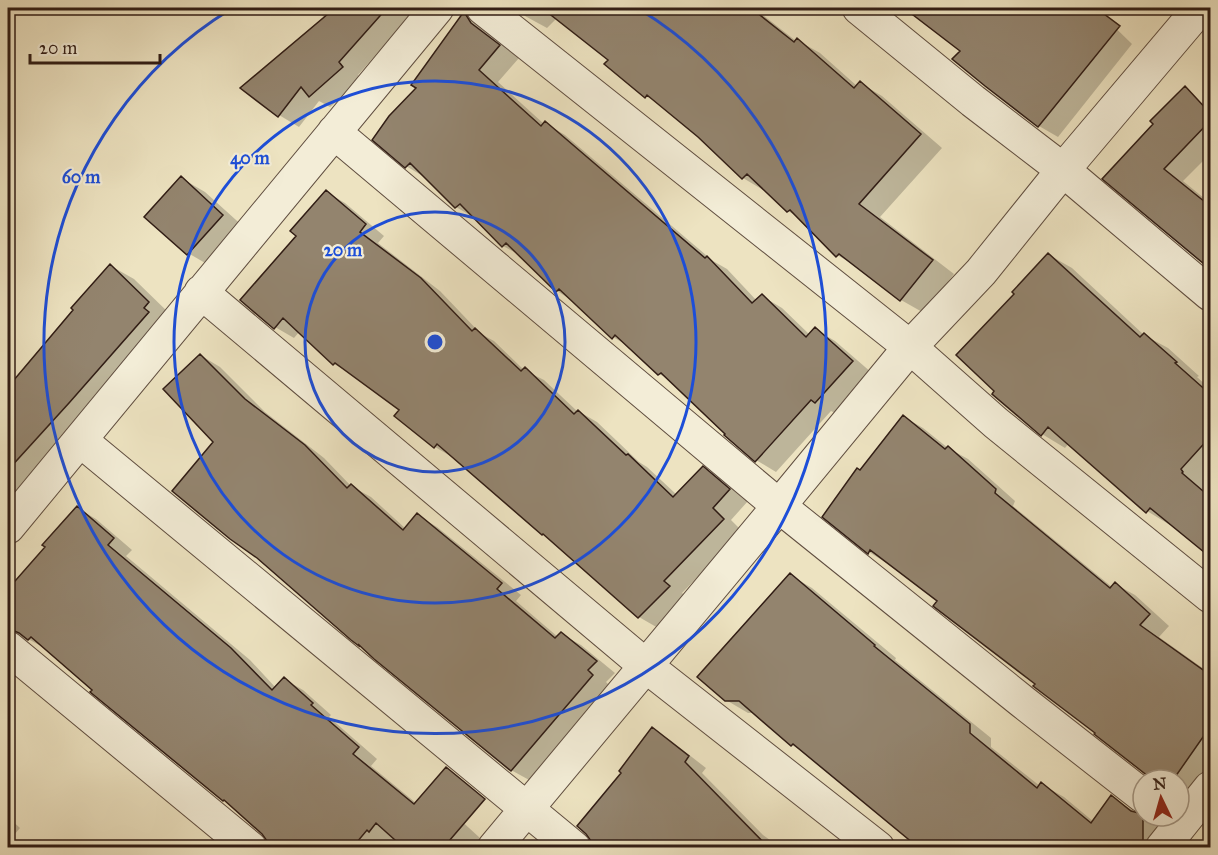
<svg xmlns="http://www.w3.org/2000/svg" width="1218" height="855" font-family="'IM FELL Great Primer',serif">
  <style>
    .shadow { fill: #0003 }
    .building { fill: #93846e; stroke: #311d15; stroke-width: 1.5 }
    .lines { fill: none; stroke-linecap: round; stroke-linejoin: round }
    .minor-casing { stroke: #604e40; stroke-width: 35 }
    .minor { stroke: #f3edd7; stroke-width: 33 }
    .ring { fill: none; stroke: #1d4ed8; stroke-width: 3 }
    .centre { fill: #1d4ed8; stroke: #f3edd7; stroke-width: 3 }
    .ring-label { font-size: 18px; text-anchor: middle; font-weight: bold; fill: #1d4ed8; stroke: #f3edd7; stroke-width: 4.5; stroke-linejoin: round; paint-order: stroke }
  </style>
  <rect width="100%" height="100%" fill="#ede3c1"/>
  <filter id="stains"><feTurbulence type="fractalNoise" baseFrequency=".00333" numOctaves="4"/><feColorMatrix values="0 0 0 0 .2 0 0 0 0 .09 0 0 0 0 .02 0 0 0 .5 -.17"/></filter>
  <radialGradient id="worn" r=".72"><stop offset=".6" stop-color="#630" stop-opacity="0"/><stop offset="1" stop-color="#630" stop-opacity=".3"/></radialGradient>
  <path class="shadow" d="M319,8H417L358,75L363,80L330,107L319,101L299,127L279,115L325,18L316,10Z
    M515,8H754L796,41L797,40L820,53L857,86L860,83L882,96L942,148L880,217L954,274L924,313L901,300L860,268L837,255L801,219L788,211L765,191L743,178L699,136L663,106L646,96L610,60L557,18L547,28L525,16Z
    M907,8H1095L1132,44L1058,137L1039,126L986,85L962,51Z
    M465,12L484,23L485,28L491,36L519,58L498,82L544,124L545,123L565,135L713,261L727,269L757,301L762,296L782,308L810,335L815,329L835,341L872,373L835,413L831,411L776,472L756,460L671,380L659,374L630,347L613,337L573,301L557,291L522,256L503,246L475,218L456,207L426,178L406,166L418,88Z
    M1197,108L1210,121V154L1183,181L1210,203V267L1104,178Z
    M181,178L205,192L246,229L212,267L188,253Z
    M326,192L345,203L384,236L378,243L440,291L481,334L494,341L524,370L544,380L578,412V411L597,422L639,462L647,467L677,495L703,468L722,479L748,501L731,520L742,531L682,593L688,598L658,628L639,617L548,537L454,458L435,447L401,410L353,375L334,364L300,331L294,338L275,327L298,236Z
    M1049,255L1072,268L1144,335L1168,348L1199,376L1197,377L1210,389V555L1171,523L1170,525L1147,511L1069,443L1065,448L1042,434L1017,294Z
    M111,266L134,279L172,316L8,510V389Z
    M200,355L220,367L265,412L324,458L351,486L371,497L406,529L417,515L437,527L521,595L516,601L558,637L561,634L581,645L615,673L606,682L611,687L531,781L511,770L215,442Z
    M904,417L923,428L948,448L968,459L1015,501L1013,506L1112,587L1115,584L1135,595L1169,626L1159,637L1204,669L1206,666L1210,669V766L1182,807L1179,805V780H1155L939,601L888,564L869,552L824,516Z
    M77,508L96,519L132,550L126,556L250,660L276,688L284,679L303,690L331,715L329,717L377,759L371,766L416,803L444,805L480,838L471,848H278L230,804L224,800L92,691L94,689L48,650L30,640L21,641L13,673L8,679V591L47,547Z
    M790,575L812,588L896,658L895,660L991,738V747L1040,786L1041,784L1064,797L1094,822L1111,797L1142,816H1151L1171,827L1156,848H914L908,843L911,839L810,756L792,745L755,713H748L726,700Z
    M652,729L670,740L706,768L702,773L763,835L781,848H593L624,773Z
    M8,817L20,828L8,842Z"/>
  <path class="building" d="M335,8H387L339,62L343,67L309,97L301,87L278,117L240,88Z
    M542,8H751L794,42L797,38L854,88L860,81L921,134L859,204L933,260L900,301L839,254L836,257L790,210L787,212L747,174L742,179L698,137L647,95L645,98L604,64L608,60Z
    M904,8H1096L1120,26L1038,127L985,86L952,59L960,51Z
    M465,10L466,15L471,23L500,45L479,70L541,126L545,121L705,258L707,256L752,303L762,294L806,337L815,327L853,361L815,403L811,400L755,462L724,435L725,434L661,373L658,375L615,335L612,339L559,289L556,292L506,243L502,247L460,204L455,208L410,163L405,168L372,140L389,116L416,88L411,85Z
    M1185,86L1210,113V121L1164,169L1210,206V269L1102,179L1153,124L1150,121Z
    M181,176L223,215L187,255L144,217Z
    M326,190L366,224L360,232L421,278L472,331L475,328L521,371L525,367L574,414L578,410L626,455L628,454L673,497L703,466L730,489L713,508L724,519L664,581L670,586L638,618L543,534L542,535L437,444L434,448L394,416L399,410L335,363L333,365L283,318L274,329L240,300L296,236L290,231Z
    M1048,253L1140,337L1144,333L1177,362L1175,363L1210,394V437L1181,469L1183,472L1182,473L1210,497V557L1150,508L1146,513L1048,427L1041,436L992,394L994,391L956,355L1014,294L1012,292Z
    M110,264L149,302L144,308L149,312L69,403L8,470V387L73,310L71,308Z
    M200,354L245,399L305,445L347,488L351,484L403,530L417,513L502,583L497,589L555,638L561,632L597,661L588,670L593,675L511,771L374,659L359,645V646L351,640L257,558L230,539L172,491L213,442L163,389Z
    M903,415L945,449L948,446L996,489L995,493L1110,588L1115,582L1150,614L1140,625L1210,675V727L1173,780H1153L1094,734L1095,733L1033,686L1035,684L933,606L937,601L870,550L868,554L822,517L857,468L860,470Z
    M77,506L114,538L108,545L231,648L272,690L284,677L313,703L311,705L359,747L353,754L414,804L446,767L485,799L443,848H404L376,823L369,832L367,830L352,848H272L262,834L224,800L223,801L90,692L92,690L31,637L28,640L19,633L12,630H8V589L45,547L42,545Z
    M790,573L875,645L874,646L970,724V733L1037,788L1041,782L1091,823L1111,795L1131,811L1143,814V848H919L793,744L791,746L739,701H725L697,677Z
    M652,727L689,756L685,762L769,848H592L591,841L586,834L577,826L621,773L619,771Z"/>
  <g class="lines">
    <g class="minor-casing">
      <path id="minor" d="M483,8L910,347L996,423L1210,596
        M859,8L973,101L1063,170L1210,294
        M334,132L779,506L1023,702L1143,796
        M201,292L646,666L878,848
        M80,440L574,848
        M8,527L437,8
        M8,648L250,848
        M494,848L779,506L910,347L981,272L1063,170L1200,8
        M1162,848L1210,788"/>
    </g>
    <use href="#minor" class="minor"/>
  </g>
  <g class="ring">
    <circle cx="435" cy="342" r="130"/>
    <circle cx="435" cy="342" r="261"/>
    <path d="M639 9A391 391 0 1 1 231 9"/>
  </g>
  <circle cx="435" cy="342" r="9" class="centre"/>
  <g class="ring-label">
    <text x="250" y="164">40 m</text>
    <text x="81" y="183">60 m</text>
    <text x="343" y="256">20 m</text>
  </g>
  <rect width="1218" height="855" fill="none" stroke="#ede3c1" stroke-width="30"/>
  <rect x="9" y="9" width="1200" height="837" fill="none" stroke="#311d15" stroke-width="3"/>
  <rect x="15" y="15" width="1188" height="825" fill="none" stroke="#311d15" stroke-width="1.5"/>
  <g transform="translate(1161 798) rotate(355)"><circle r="28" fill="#f3edd7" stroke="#a59a89" stroke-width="1.5"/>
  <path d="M0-4.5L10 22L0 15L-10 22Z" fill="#8f2418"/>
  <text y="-9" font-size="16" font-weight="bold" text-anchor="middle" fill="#311d15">N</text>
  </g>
  <path d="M30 54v9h130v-9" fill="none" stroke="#311d15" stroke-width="3"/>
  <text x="39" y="54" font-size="18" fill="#311d15" stroke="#f3edd7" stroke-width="4.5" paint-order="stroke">20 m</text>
  <rect width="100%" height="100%" filter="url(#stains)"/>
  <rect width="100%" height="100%" fill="url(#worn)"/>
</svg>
